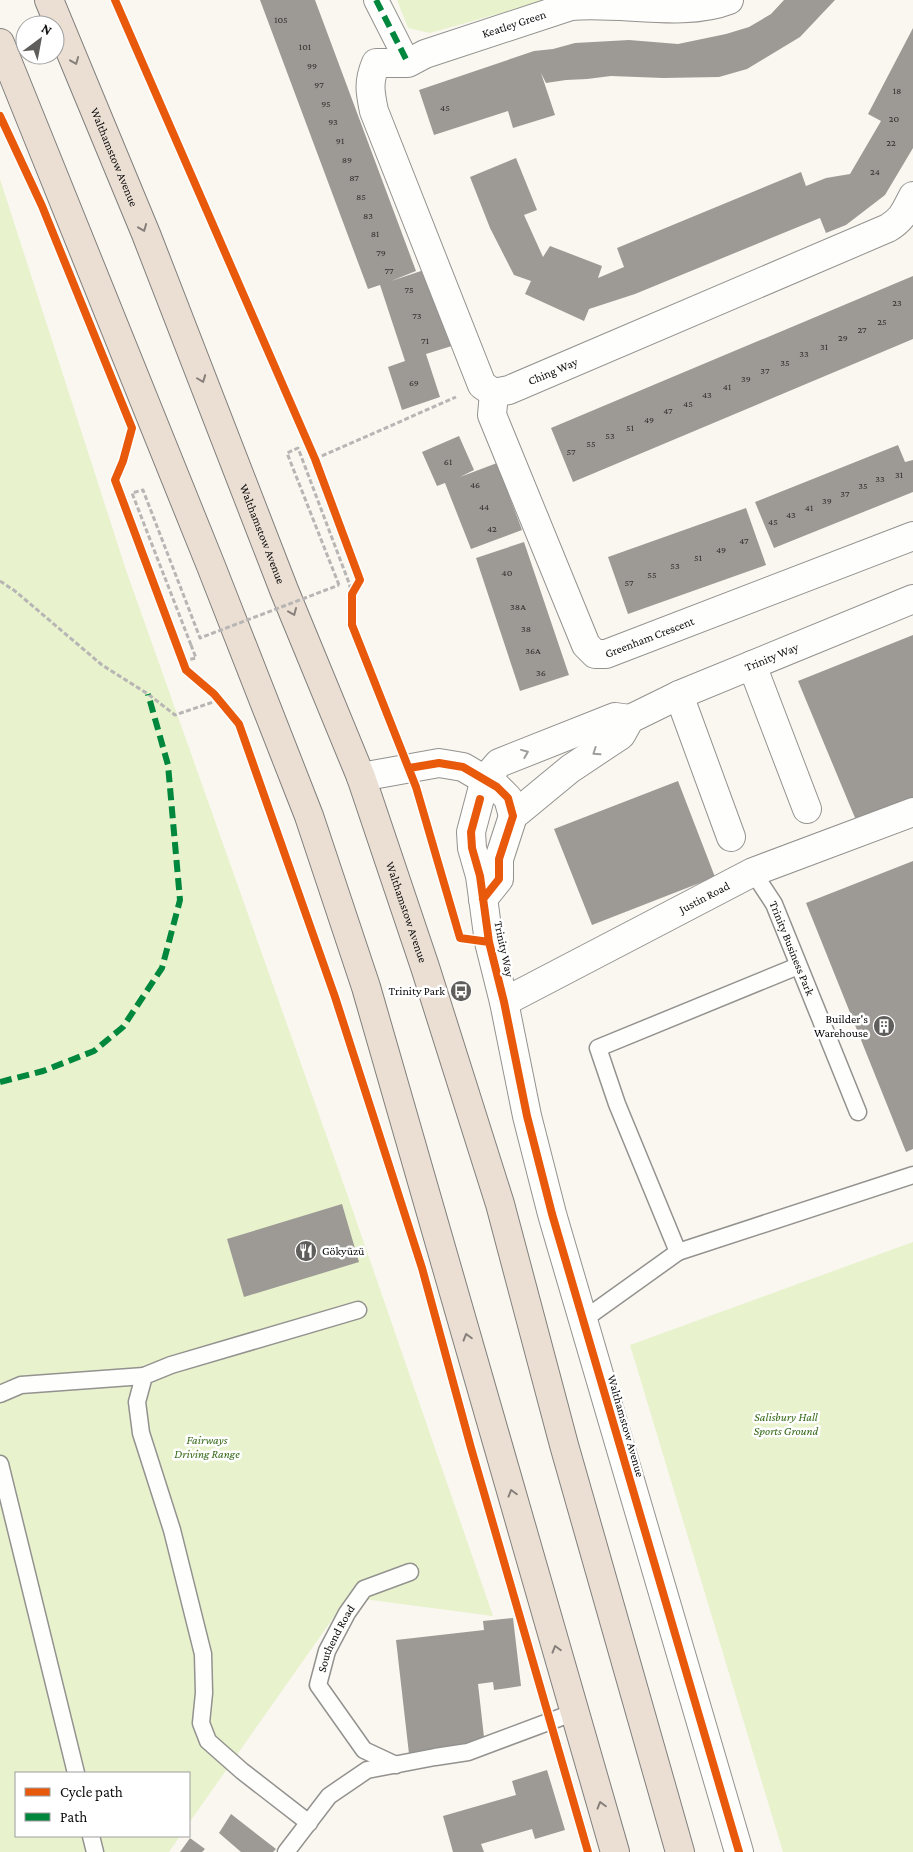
<svg xmlns="http://www.w3.org/2000/svg" width="913" height="1852" font-family="'Crimson Pro',serif">
  <style>
    .green { fill: #e8f2cd }
    .building { fill: #9d9a96 }
    .lines { fill: none; stroke-linecap: round; stroke-linejoin: round }
    .service-casing { stroke: #93928f; stroke-width: 19 }
    .pedestrian-casing { stroke: #93928f; stroke-width: 26 }
    .minor-casing { stroke: #93928f; stroke-width: 30 }
    .trunk-casing { stroke: #807f7c; stroke-width: 30 }
    .path { stroke: #b7b6b5; stroke-width: 3; stroke-dasharray: 5 2.5; stroke-linecap: butt }
    .service { stroke: #fefefd; stroke-width: 16 }
    .pedestrian { stroke: #fefefd; stroke-width: 24 }
    .minor { stroke: #fefefd; stroke-width: 28 }
    .trunk { stroke: #ebdfd4; stroke-width: 28 }
    .path-bridge { stroke: #b7b6b5; stroke-width: 3; stroke-dasharray: 5 2.5; stroke-linecap: butt }
    .quiet { stroke: #00873e; stroke-width: 6; stroke-dasharray: 12 6; stroke-linecap: butt }
    .cycleway-casing { stroke: #fff; stroke-width: 11 }
    .cycleway { stroke: #e8590c; stroke-width: 8 }
    .oneway { stroke: #87807a }
    .oneway2 { stroke: #9d9d9d }
    .labels { text-anchor: middle; dominant-baseline: central; stroke-width: 5; stroke-linejoin: round; paint-order: stroke }
    .number-label { font-size: 10px; fill: #30302e }
    .street-label { font-size: 12px; fill: #0c0c0c; stroke: #fff }
    .poi-label { font-size: 12px; fill: #0c0c0c; stroke: #fff; text-anchor: end }
    .park-label { font-size: 12px; font-style: italic; fill: #346916; stroke: #fff }
  </style>
  <rect width="100%" height="100%" fill="#faf7f0"/>
  <path class="green" d="M397,0H547L430,33L408,28Z
    M0,179L126,570L345,1188L493,1616L348,1597L189,1823V1773H16V1836H180L169,1852H0Z
    M913,1242V1852H783L630,1345Z"/>
  <path class="building" d="M260,0H315L416,271L391,281L430,268L455,345L426,354L440,397L402,410L388,367L405,361L380,285L368,289Z
    M784,0H835L800,37L747,69L719,77L663,78L611,76L587,79L566,80L546,83L541,73L555,115L513,128L508,111L434,135L419,90L534,51L553,49L575,43L629,40L678,44L726,34L749,27L771,14Z
    M913,28V148L885,195L846,225L826,233L820,218L635,294L589,309L584,321L525,294L531,281L514,275L490,228L470,177L516,158L537,210L524,215L543,257L550,246L602,266L598,278L624,267L617,248L801,172L806,186L826,178L850,174L881,121L868,114Z
    M913,276V339L573,482L551,428Z
    M459,436L474,470L460,477L497,463L522,530L471,549L445,483L437,486L422,452Z
    M898,445L905,462L913,460V492L774,548L755,502Z
    M746,508L766,565L628,614L608,557Z
    M524,542L569,675L520,691L476,558Z
    M913,635V803L858,825L798,681Z
    M678,781L715,877L592,925L554,829Z
    M913,861V1149L906,1152L806,903Z
    M342,1204L359,1262L244,1297L227,1239Z
    M513,1618L521,1686L494,1690L493,1682L478,1684L485,1746L409,1754L396,1640L484,1630L483,1621Z
    M547,1770L565,1830L535,1839L532,1829L481,1844L484,1852H453L443,1816L516,1795L512,1781Z
    M231,1814L276,1849L273,1852H241L219,1833Z
    M190,1838L205,1849L202,1852H180Z"/>
  <g class="lines">
    <g class="service-casing">
      <g id="service">
        <path id="s1" d="M753,872L774,904L858,1112"/>
        <path d="M678,1252L913,1175"/>
        <path d="M583,1320L678,1252L617,1104L598,1048L798,966"/>
        <path d="M0,1394L21,1385L144,1376"/>
        <path d="M0,1464L76,1773"/>
        <path id="s2" d="M396,1765L364,1750L318,1685L327,1651L347,1613L364,1589L410,1572"/>
        <path d="M309,1823L242,1771L208,1741L201,1723L204,1693L203,1654L172,1530L141,1433L137,1402L144,1376L171,1365L358,1310"/>
        <path d="M91,1836L95,1852"/>
        <path d="M286,1852L329,1796L367,1770L435,1757L468,1752L575,1712"/>
      </g>
    </g>
    <g class="pedestrian-casing">
      <path id="pedestrian" d="M376,0L408,63"/>
    </g>
    <g class="minor-casing">
      <g id="minor">
        <path id="s3" d="M729,0C683,18 621,1 571,6L425,54L408,63H376C368,82 370,92 374,111L482,385L494,393L509,390L888,228C903,219 905,211 913,196"/>
        <path id="s4" d="M494,393L492,415L586,645L595,654H606L913,536"/>
        <path d="M752,665L807,809"/>
        <path d="M679,695L731,837"/>
        <path d="M630,719L615,717L499,763L485,779L471,832L472,848L480,876L489,942L504,1002L527,1116L552,1214L739,1852"/>
        <path d="M361,777L439,763L463,767L497,787L508,798L513,816"/>
        <path id="s5" d="M483,899L499,879V859L513,816L570,769L621,735L630,719L679,695L913,599"/>
        <path id="s6" d="M504,1002L753,872L913,812"/>
      </g>
    </g>
    <g class="trunk-casing">
      <g id="trunk">
        <path id="s7" d="M49,0L146,234L284,590L361,777L425,967L500,1204L564,1445L680,1852"/>
        <path d="M0,43L211,566L309,816L366,987L615,1852"/>
      </g>
    </g>
    <path class="path" d="M315,459L456,397
      M0,581L15,591L102,665L148,694L175,715L219,700
      M339,585L287,453L298,448L349,583L352,594
      M183,661L196,658L191,645"/>
    <use href="#service" class="service"/>
    <use href="#pedestrian" class="pedestrian"/>
    <use href="#minor" class="minor"/>
    <use href="#trunk" class="trunk"/>
    <path class="path-bridge" d="M191,645L132,493L143,490L200,638L339,585"/>
    <path class="quiet" d="M376,0L408,63
      M0,1082L43,1071L94,1051L123,1027L162,968L180,900L168,765L148,694"/>
    <g class="cycleway-casing">
      <path id="cycleway" d="M115,0L315,459L360,580L352,594V625L416,787L460,938L489,942
        M0,116L42,206L132,428L123,461L115,480L186,670L214,694L239,724L335,997L422,1268L471,1448L588,1852
        M409,768L439,763L463,767L497,787L508,798L513,816L499,859V879L483,899
        M480,799L471,832L472,848L480,876L489,942L504,1002L527,1116L552,1214L739,1852"/>
    </g>
    <use href="#cycleway" class="cycleway"/>
  </g>
  <defs><path id="oneway-chevron" d="M-2-3.5L2.5 0L-2 3.5" fill="none" stroke-width="1.6" stroke-linecap="round" stroke-linejoin="round" transform="scale(1.25)"/></defs>
  <g class="oneway">
    <use href="#oneway-chevron" transform="translate(75 61) rotate(68)"/>
    <use href="#oneway-chevron" transform="translate(143 228) rotate(68)"/>
    <use href="#oneway-chevron" transform="translate(202 379) rotate(69)"/>
    <use href="#oneway-chevron" transform="translate(293 612) rotate(67)"/>
    <use href="#oneway-chevron" transform="translate(467 1337) rotate(-106)"/>
    <use href="#oneway-chevron" transform="translate(512 1493) rotate(-106)"/>
    <use href="#oneway-chevron" transform="translate(556 1649) rotate(-106)"/>
    <use href="#oneway-chevron" transform="translate(601 1805) rotate(-106)"/>
  </g>
  <g class="oneway2">
    <use href="#oneway-chevron" transform="translate(596 752) rotate(146)"/>
    <use href="#oneway-chevron" transform="translate(525 753) rotate(-22)"/>
  </g>
  <defs>
    <g id="bus-disc" transform="scale(1.125)"><circle r="9.5" fill="#5f5e5c" stroke="#fff"/><path d="M-5-6H5V4H4V6H2V4H-2V6H-4V4H-5ZM-3.5-4V0h7V-4ZM-3.5 1.2v1.5H-2V1.2ZM2 1.2v1.5H3.5V1.2Z" fill="#fff"/></g>
    <g id="building-disc" transform="scale(1.125)"><circle r="9.5" fill="#5f5e5c" stroke="#fff"/><path d="M-4-6H4V6H1V3H-1V6H-4ZM-2.5-4.3h1.7v1.8h-1.7ZM.8-4.3h1.7v1.8H.8ZM-2.5-1h1.7V.8h-1.7ZM.8-1h1.7V.8H.8Z" fill="#fff"/></g>
    <g id="restaurant-disc" transform="scale(1.125)"><circle r="9.5" fill="#5f5e5c" stroke="#fff"/><path d="M-5-6h1v4h1v-4h1v4h1v-4h1v5L-1.5 .5V6h-2V.5L-5-1ZM5-6V6H3V1.5H1.5Q1.5-4 5-6Z" fill="#fff"/></g>
  </defs>
  <g fill-rule="evenodd">
    <use href="#bus-disc" x="461" y="991"/>
    <use href="#building-disc" x="884" y="1026"/>
    <use href="#restaurant-disc" x="306" y="1251"/>
  </g>
  <g class="labels">
    <g class="number-label">
      <text x="281" y="19">105</text>
      <text x="305" y="46">101</text>
      <text x="312" y="65">99</text>
      <text x="319" y="84">97</text>
      <text x="897" y="90">18</text>
      <text x="326" y="103">95</text>
      <text x="445" y="107">45</text>
      <text x="894" y="118">20</text>
      <text x="333" y="121">93</text>
      <text x="340" y="140">91</text>
      <text x="891" y="142">22</text>
      <text x="347" y="159">89</text>
      <text x="875" y="171">24</text>
      <text x="354" y="177">87</text>
      <text x="361" y="196">85</text>
      <text x="368" y="215">83</text>
      <text x="375" y="233">81</text>
      <text x="381" y="252">79</text>
      <text x="389" y="270">77</text>
      <text x="409" y="289">75</text>
      <text x="897" y="302">23</text>
      <text x="417" y="315">73</text>
      <text x="882" y="321">25</text>
      <text x="862" y="329">27</text>
      <text x="843" y="337">29</text>
      <text x="425" y="340">71</text>
      <text x="824" y="346">31</text>
      <text x="804" y="353">33</text>
      <text x="785" y="362">35</text>
      <text x="765" y="370">37</text>
      <text x="746" y="378">39</text>
      <text x="414" y="382">69</text>
      <text x="727" y="386">41</text>
      <text x="707" y="394">43</text>
      <text x="688" y="403">45</text>
      <text x="668" y="410">47</text>
      <text x="649" y="419">49</text>
      <text x="630" y="427">51</text>
      <text x="610" y="435">53</text>
      <text x="591" y="443">55</text>
      <text x="571" y="451">57</text>
      <text x="448" y="461">61</text>
      <text x="899" y="474">31</text>
      <text x="880" y="478">33</text>
      <text x="475" y="484">46</text>
      <text x="863" y="485">35</text>
      <text x="845" y="493">37</text>
      <text x="827" y="500">39</text>
      <text x="484" y="506">44</text>
      <text x="809" y="507">41</text>
      <text x="791" y="514">43</text>
      <text x="773" y="521">45</text>
      <text x="492" y="528">42</text>
      <text x="744" y="540">47</text>
      <text x="721" y="549">49</text>
      <text x="698" y="557">51</text>
      <text x="675" y="565">53</text>
      <text x="507" y="572">40</text>
      <text x="652" y="574">55</text>
      <text x="629" y="582">57</text>
      <text x="518" y="606">38A</text>
      <text x="526" y="628">38</text>
      <text x="533" y="650">36A</text>
      <text x="541" y="672">36</text>
    </g>
    <g class="street-label">
      <text transform="translate(514 24) rotate(-18)">Keatley Green</text>
      <text stroke="none"><textPath href="#s7" startOffset="170">Walthamstow Avenue</textPath></text>
      <text stroke="none"><textPath href="#s3" startOffset="785">Ching Way</textPath></text>
      <text stroke="none"><textPath href="#s7" startOffset="575">Walthamstow Avenue</textPath></text>
      <text stroke="none"><textPath href="#s4" startOffset="341">Greenham Crescent</textPath></text>
      <text stroke="none"><textPath href="#s5" startOffset="399">Trinity Way</textPath></text>
      <text stroke="none"><textPath href="#s6" startOffset="226">Justin Road</textPath></text>
      <text stroke="none"><textPath href="#s7" startOffset="980">Walthamstow Avenue</textPath></text>
      <text transform="translate(504 949) rotate(78)">Trinity Way</text>
      <text stroke="none"><textPath href="#s1" startOffset="86">Trinity Business Park</textPath></text>
      <text transform="translate(626 1426) rotate(74)">Walthamstow Avenue</text>
      <text stroke="none"><textPath href="#s2" startOffset="165">Southend Road</textPath></text>
    </g>
    <g class="poi-label">
      <text x="445" y="991">Trinity Park</text>
      <text x="868" y="1019">Builder's<tspan x="868" dy="14">Warehouse</tspan></text>
      <text x="322" y="1251" text-anchor="start">Gökyüzü</text>
    </g>
    <g class="park-label">
      <text x="786" y="1417">Salisbury Hall<tspan x="786" dy="14">Sports Ground</tspan></text>
      <text x="207" y="1440">Fairways<tspan x="207" dy="14">Driving Range</tspan></text>
    </g>
  </g>
  <rect x="15" y="1772" width="175" height="65" fill="#ffffff" stroke="#9e9e9e"/>
  <rect x="25" y="1788" width="25" height="8" fill="#e8590c" stroke="#9e9e9e"/>
  <text x="60" y="1797" font-size="15" fill="#0c0c0c">Cycle path</text>
  <rect x="25" y="1813" width="25" height="8" fill="#00873e" stroke="#9e9e9e"/>
  <text x="60" y="1822" font-size="15" fill="#0c0c0c">Path</text>
  <g transform="translate(40 40) rotate(32)"><circle r="24" fill="#ffffff" stroke="#9e9e9e"/>
  <path d="M0-4L9 19L0 12L-9 19Z" fill="#5f5e5c"/>
  <text y="-8" font-size="14" font-weight="bold" text-anchor="middle" fill="#0c0c0c">N</text>
  </g>
</svg>
